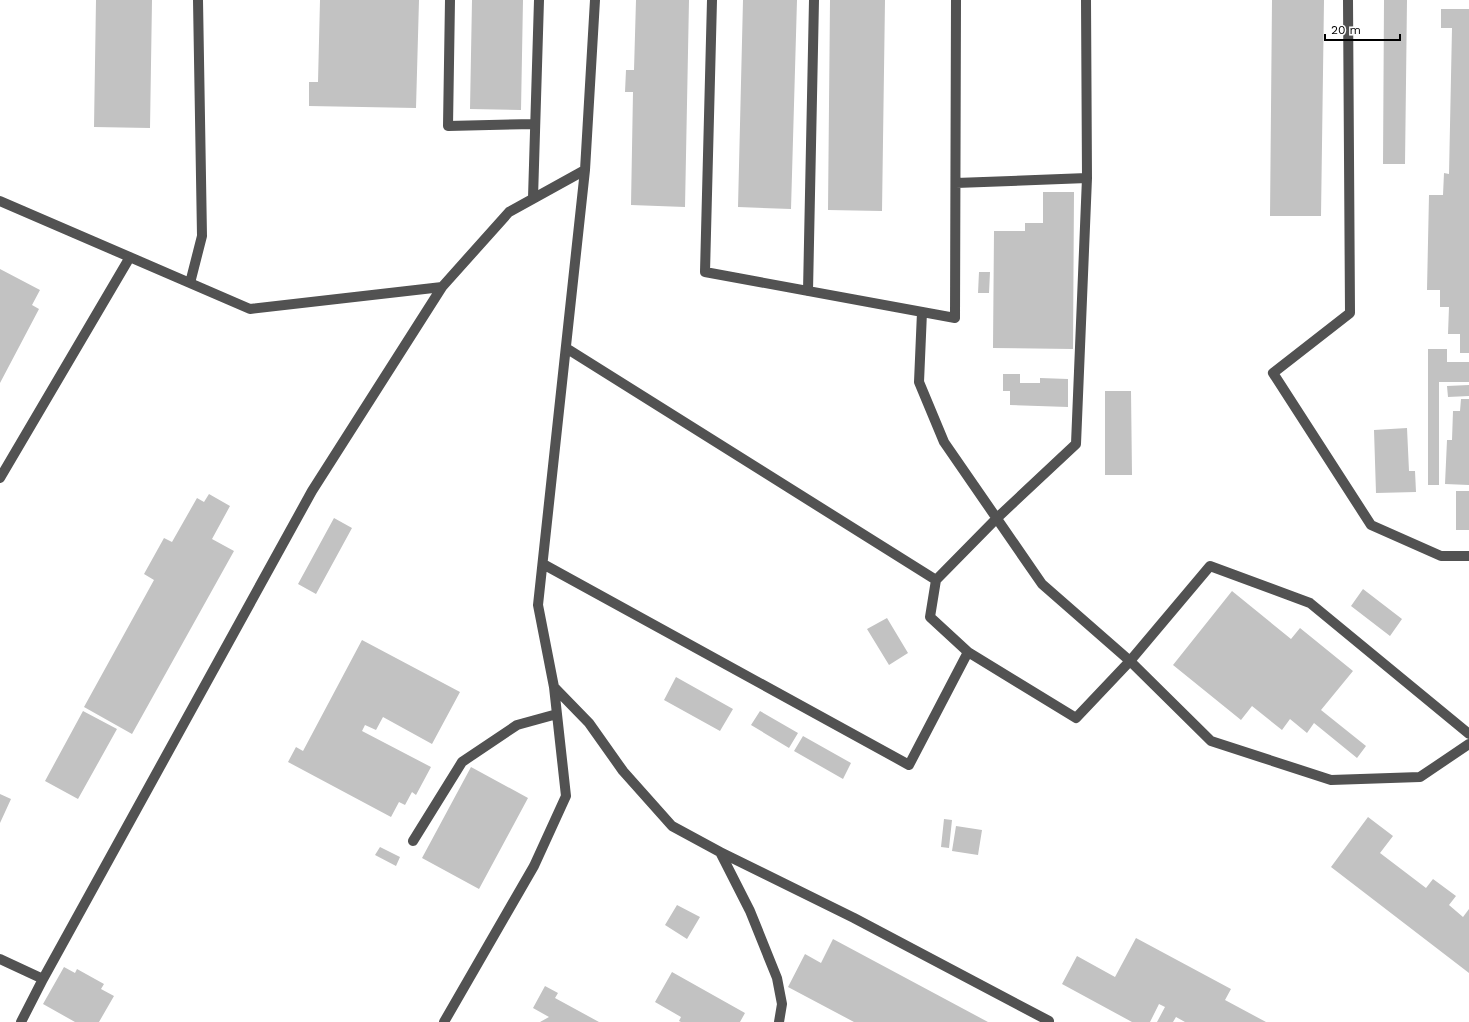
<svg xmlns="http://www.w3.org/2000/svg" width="1469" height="1022" font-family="'Work Sans',sans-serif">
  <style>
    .building { fill: #c2c2c2 }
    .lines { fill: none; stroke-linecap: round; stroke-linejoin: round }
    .minor { stroke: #525252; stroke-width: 10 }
  </style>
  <rect width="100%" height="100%" fill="#fff"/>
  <path class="building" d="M96,0H152L150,128L94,127Z
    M320,0H419L416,108L309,106V82H318Z
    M472,0H523L521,110L470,109Z
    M636,0H689L685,207L631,205L633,92H625L626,70H634Z
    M743,0H797L791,209L738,207Z
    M830,0H885L882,211L828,210Z
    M1272,0H1324L1321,216H1270Z
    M1384,0H1407L1405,164H1383Z
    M1441,9H1469V353H1460V334H1448L1449,307H1440V290H1427L1429,195H1443L1444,173L1449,174L1452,28H1441Z
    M1043,192H1074L1073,349L993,348L994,231H1025V223H1043Z
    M0,269L40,290L32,305L39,309L0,383Z
    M979,272H990L989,293H978Z
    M1428,349H1447V362H1469V382H1439V485H1428Z
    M1003,374H1020V383H1040V378L1068,379V407L1010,405V391H1003Z
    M1469,385V396L1448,397L1447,386Z
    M1105,391H1131L1132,475H1105Z
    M1461,399H1469V485L1445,484L1447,440H1452L1453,411H1460Z
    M1407,428L1409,471H1415L1416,492L1376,493L1374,430Z
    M1456,491H1469V530H1456Z
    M209,494L230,506L212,539L234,551L132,734L84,707L154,580L144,574L164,538L172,542L197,498L204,502Z
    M334,518L352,528L316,594L298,584Z
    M1363,589L1402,619L1390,636L1351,606Z
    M1232,591L1291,639L1300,628L1353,671L1321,710L1366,746L1357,758L1314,723L1307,733L1290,719L1282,730L1252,706L1241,720L1173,665Z
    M887,618L908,653L889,665L867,629Z
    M362,640L460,692L432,744L383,717L376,730L365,725L362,731L431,767L416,795L412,792L405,805L399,802L391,817L288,762L296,747L303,751Z
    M676,677L733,709L720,731L664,700Z
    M83,711L117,729L78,799L45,781Z
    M760,711L798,733L789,748L751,725Z
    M803,736L851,763L843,779L794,751Z
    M471,767L528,798L479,889L422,858Z
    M0,794L11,799L0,823Z
    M1368,817L1393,836L1380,853L1426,888L1433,879L1456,896L1449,905L1463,917L1469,909V973L1331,867Z
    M944,819L952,820L949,848L941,847Z
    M956,826L982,830L978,855L952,851Z
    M380,847L400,857L396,866L375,855Z
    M677,905L700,917L687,939L665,925Z
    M1136,938L1231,989L1225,1000L1266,1022H1185L1176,1017L1173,1022H1157L1165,1007L1159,1004L1150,1022H1132L1062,984L1077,956L1115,977Z
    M833,939L988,1022H854L788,987L805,954L821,963Z
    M64,967L75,973L77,969L104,984L101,989L114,996L99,1022H75L43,1004Z
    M672,972L745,1013L740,1022H681L679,1021L681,1017L655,1002Z
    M545,986L558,993L555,998L599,1022H540L549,1017L533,1008Z"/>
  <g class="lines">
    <path class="minor" d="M450,0L448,126L535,124
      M712,0L705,272L955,318L956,0
      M1348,0L1350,313L1273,373L1371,525L1441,556H1469
      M956,183L1087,178
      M533,198L539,0
      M0,201L250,309L442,287
      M190,283L202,236L198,0
      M808,291L814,0
      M922,312L919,382L944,442L1042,584L1130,661L1211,741L1331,780L1420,777L1469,744
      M566,348L936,580L997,518L1076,444L1087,178L1086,0
      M0,478L130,257
      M543,564L909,765L968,652
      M936,580L930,617L968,652L1076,718L1130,661L1210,566L1310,603L1469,734
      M554,687L589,723L623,771L672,826L720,852L750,911L777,978L782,1004L779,1022
      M413,841L462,762L517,725L557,714
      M720,852L854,918L1049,1021
      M0,959L43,979
      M21,1022L43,979L312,491L442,287L509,212L585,170
      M444,1022L534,866L566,796L554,687L538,605L585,170L595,0"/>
  </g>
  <path d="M1325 34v6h75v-6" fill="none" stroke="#000000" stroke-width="2"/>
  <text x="1331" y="34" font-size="12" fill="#000000" stroke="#ffffff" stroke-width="3" paint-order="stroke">20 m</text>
</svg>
